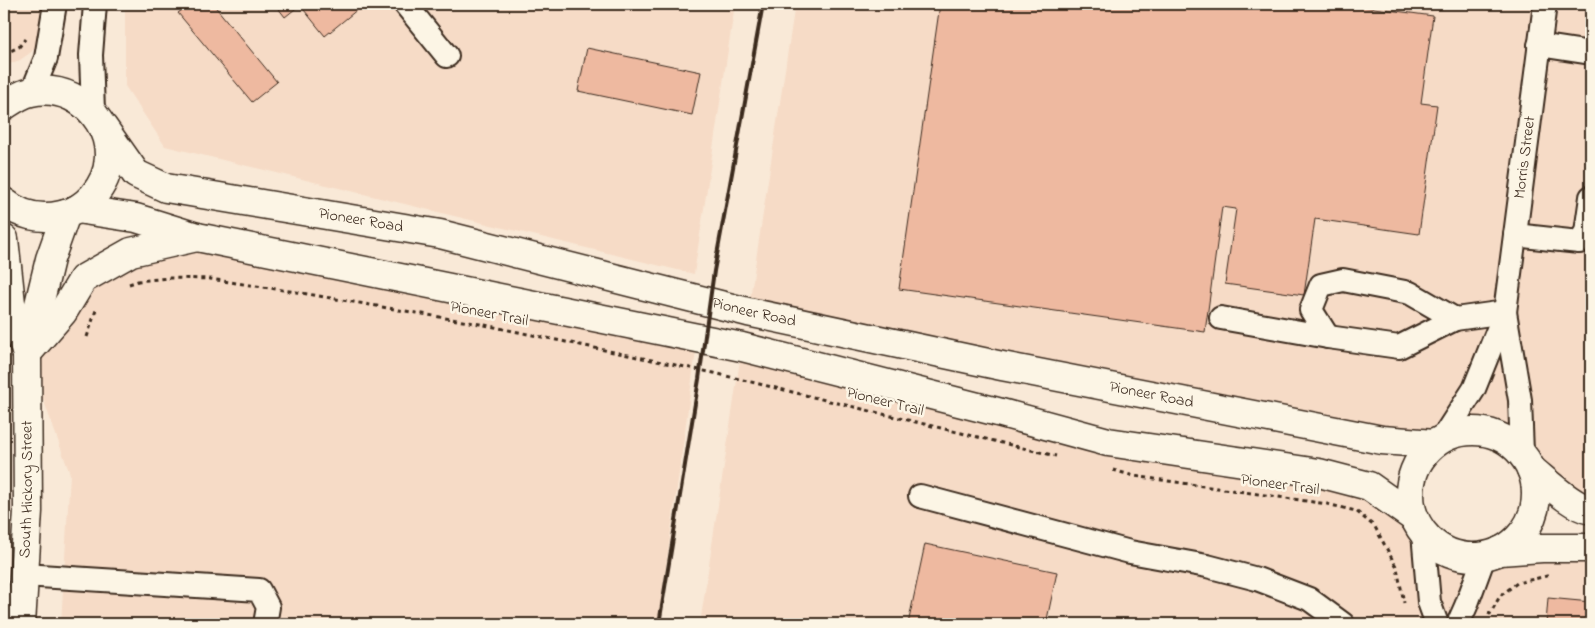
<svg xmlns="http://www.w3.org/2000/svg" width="1595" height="628" font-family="'Indie Flower',sans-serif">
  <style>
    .built { fill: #f6dbc6 }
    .building { fill: #eeb9a0; stroke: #3b2a1e }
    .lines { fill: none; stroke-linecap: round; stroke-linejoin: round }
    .minor-casing { stroke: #3b2a1e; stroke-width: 26 }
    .major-casing { stroke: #3b2a1e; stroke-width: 31 }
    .path { stroke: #3b2a1e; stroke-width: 3; stroke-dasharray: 4 4; stroke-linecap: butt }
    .minor { stroke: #fcf5e5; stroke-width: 22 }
    .major { stroke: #fcf5e5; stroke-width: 28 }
    .rail { stroke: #3b2a1e; stroke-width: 4 }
    .labels { text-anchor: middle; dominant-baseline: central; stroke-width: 5; stroke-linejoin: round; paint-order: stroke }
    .street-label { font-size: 16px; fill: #3b2a1e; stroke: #fcf5e5 }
  </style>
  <rect width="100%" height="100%" fill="#f9e9d7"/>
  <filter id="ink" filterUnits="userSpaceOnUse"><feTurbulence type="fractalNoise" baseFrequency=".02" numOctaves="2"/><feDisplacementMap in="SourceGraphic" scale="10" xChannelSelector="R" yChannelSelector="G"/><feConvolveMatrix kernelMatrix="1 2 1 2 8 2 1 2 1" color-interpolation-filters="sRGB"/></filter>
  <g filter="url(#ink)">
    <path class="built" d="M4,4H50L38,45L30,53L20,60L4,66Z
      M125,4H735L694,274L165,146L125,86Z
      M795,4H1591V510L1512,444L1498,436L1477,430L1461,431L1443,437L748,312Z
      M197,237L698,337L658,624H61L70,474L27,354L83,279Z
      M742,347L994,411L1369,486L1431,542L1443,550L1454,555L1466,557H1484L1591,548V624H700Z"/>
    <path class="building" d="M190,4H213L277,82L252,102L178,13Z
      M275,4H364L325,36L300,5L285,17Z
      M940,4H1344L1433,16L1421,103L1437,105L1419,234L1315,219L1304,295L1225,284L1236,209L1222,207L1205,332L899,289Z
      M587,48L701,72L692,115L578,91Z
      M925,544L1057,572L1046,624H908Z
      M1548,598L1591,602V624H1546Z"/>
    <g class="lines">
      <g class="minor-casing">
        <g id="minor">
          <path d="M405,4L447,56"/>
          <path d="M1539,45L1591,53"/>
          <path d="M32,92L46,58L55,4"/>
          <path d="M93,111L91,55L95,4"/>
          <path d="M1515,235L1579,242L1586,232L1591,197"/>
          <path d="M1505,312L1520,400L1522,453"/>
          <path d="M1221,318L1328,337L1399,347L1455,319"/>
          <path d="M1328,337L1311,310L1321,285L1343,280L1410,293L1455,319L1505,312"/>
          <path id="s1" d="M1443,437L1474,389L1505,312L1545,4"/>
          <path d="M920,496L1130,552L1207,566L1257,579L1309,599L1343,624"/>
          <path d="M1423,533L1429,602L1437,624"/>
          <path d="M24,575L259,590L268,607L265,624"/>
          <path d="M1458,624L1466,606L1484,557"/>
        </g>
      </g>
      <g class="major-casing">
        <g id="major">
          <path d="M4,106C13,100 21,94 31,92C90,80 134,150 93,196C84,206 73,213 61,215C40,220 20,215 4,202"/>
          <path id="s2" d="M103,127L136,174L166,188L440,234L748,312L1002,366L1382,440L1434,444"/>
          <path d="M77,209L136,218L197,237L742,347L994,411L1108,442L1319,473L1369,486L1413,517"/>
          <path d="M4,239L11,303L26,352"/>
          <path d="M29,351L63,312L83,279L131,252L197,237"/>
          <circle cx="1473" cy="494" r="63"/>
          <path d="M1531,469C1546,481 1572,507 1591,510"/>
          <path d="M1500,551L1542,548H1591"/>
          <path id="s3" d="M21,624L28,511L27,354L50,259L66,214"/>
        </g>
      </g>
      <path class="path" d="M4,54L19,47L25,39
        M129,284L138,281L169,278L210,279L296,292L480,324L714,373L1056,456
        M87,337L96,310
        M1113,470L1134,476L1327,504L1356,511L1375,527L1397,568L1404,603
        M1488,613L1490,614L1500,596L1517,583L1551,575"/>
      <use href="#minor" class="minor"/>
      <use href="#major" class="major"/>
      <path class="rail" d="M659,624L699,379L714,271L763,4"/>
    </g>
  </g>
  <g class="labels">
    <g class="street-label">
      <text stroke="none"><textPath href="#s1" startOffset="296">Morris Street</textPath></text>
      <text stroke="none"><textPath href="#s2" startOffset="288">Pioneer Road</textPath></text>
      <text stroke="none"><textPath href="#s2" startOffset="692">Pioneer Road</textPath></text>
      <text transform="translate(489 314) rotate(11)">Pioneer Trail</text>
      <text stroke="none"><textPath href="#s2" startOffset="1098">Pioneer Road</textPath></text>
      <text transform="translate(885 402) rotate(14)">Pioneer Trail</text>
      <text transform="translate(1280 485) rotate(8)">Pioneer Trail</text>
      <text stroke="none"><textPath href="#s3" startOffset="135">South Hickory Street</textPath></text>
    </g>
  </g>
  <rect width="1595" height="628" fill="none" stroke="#fcf5e5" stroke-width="20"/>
  <rect x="10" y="10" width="1575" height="608" fill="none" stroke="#3b2a1e" stroke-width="2" filter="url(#ink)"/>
</svg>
